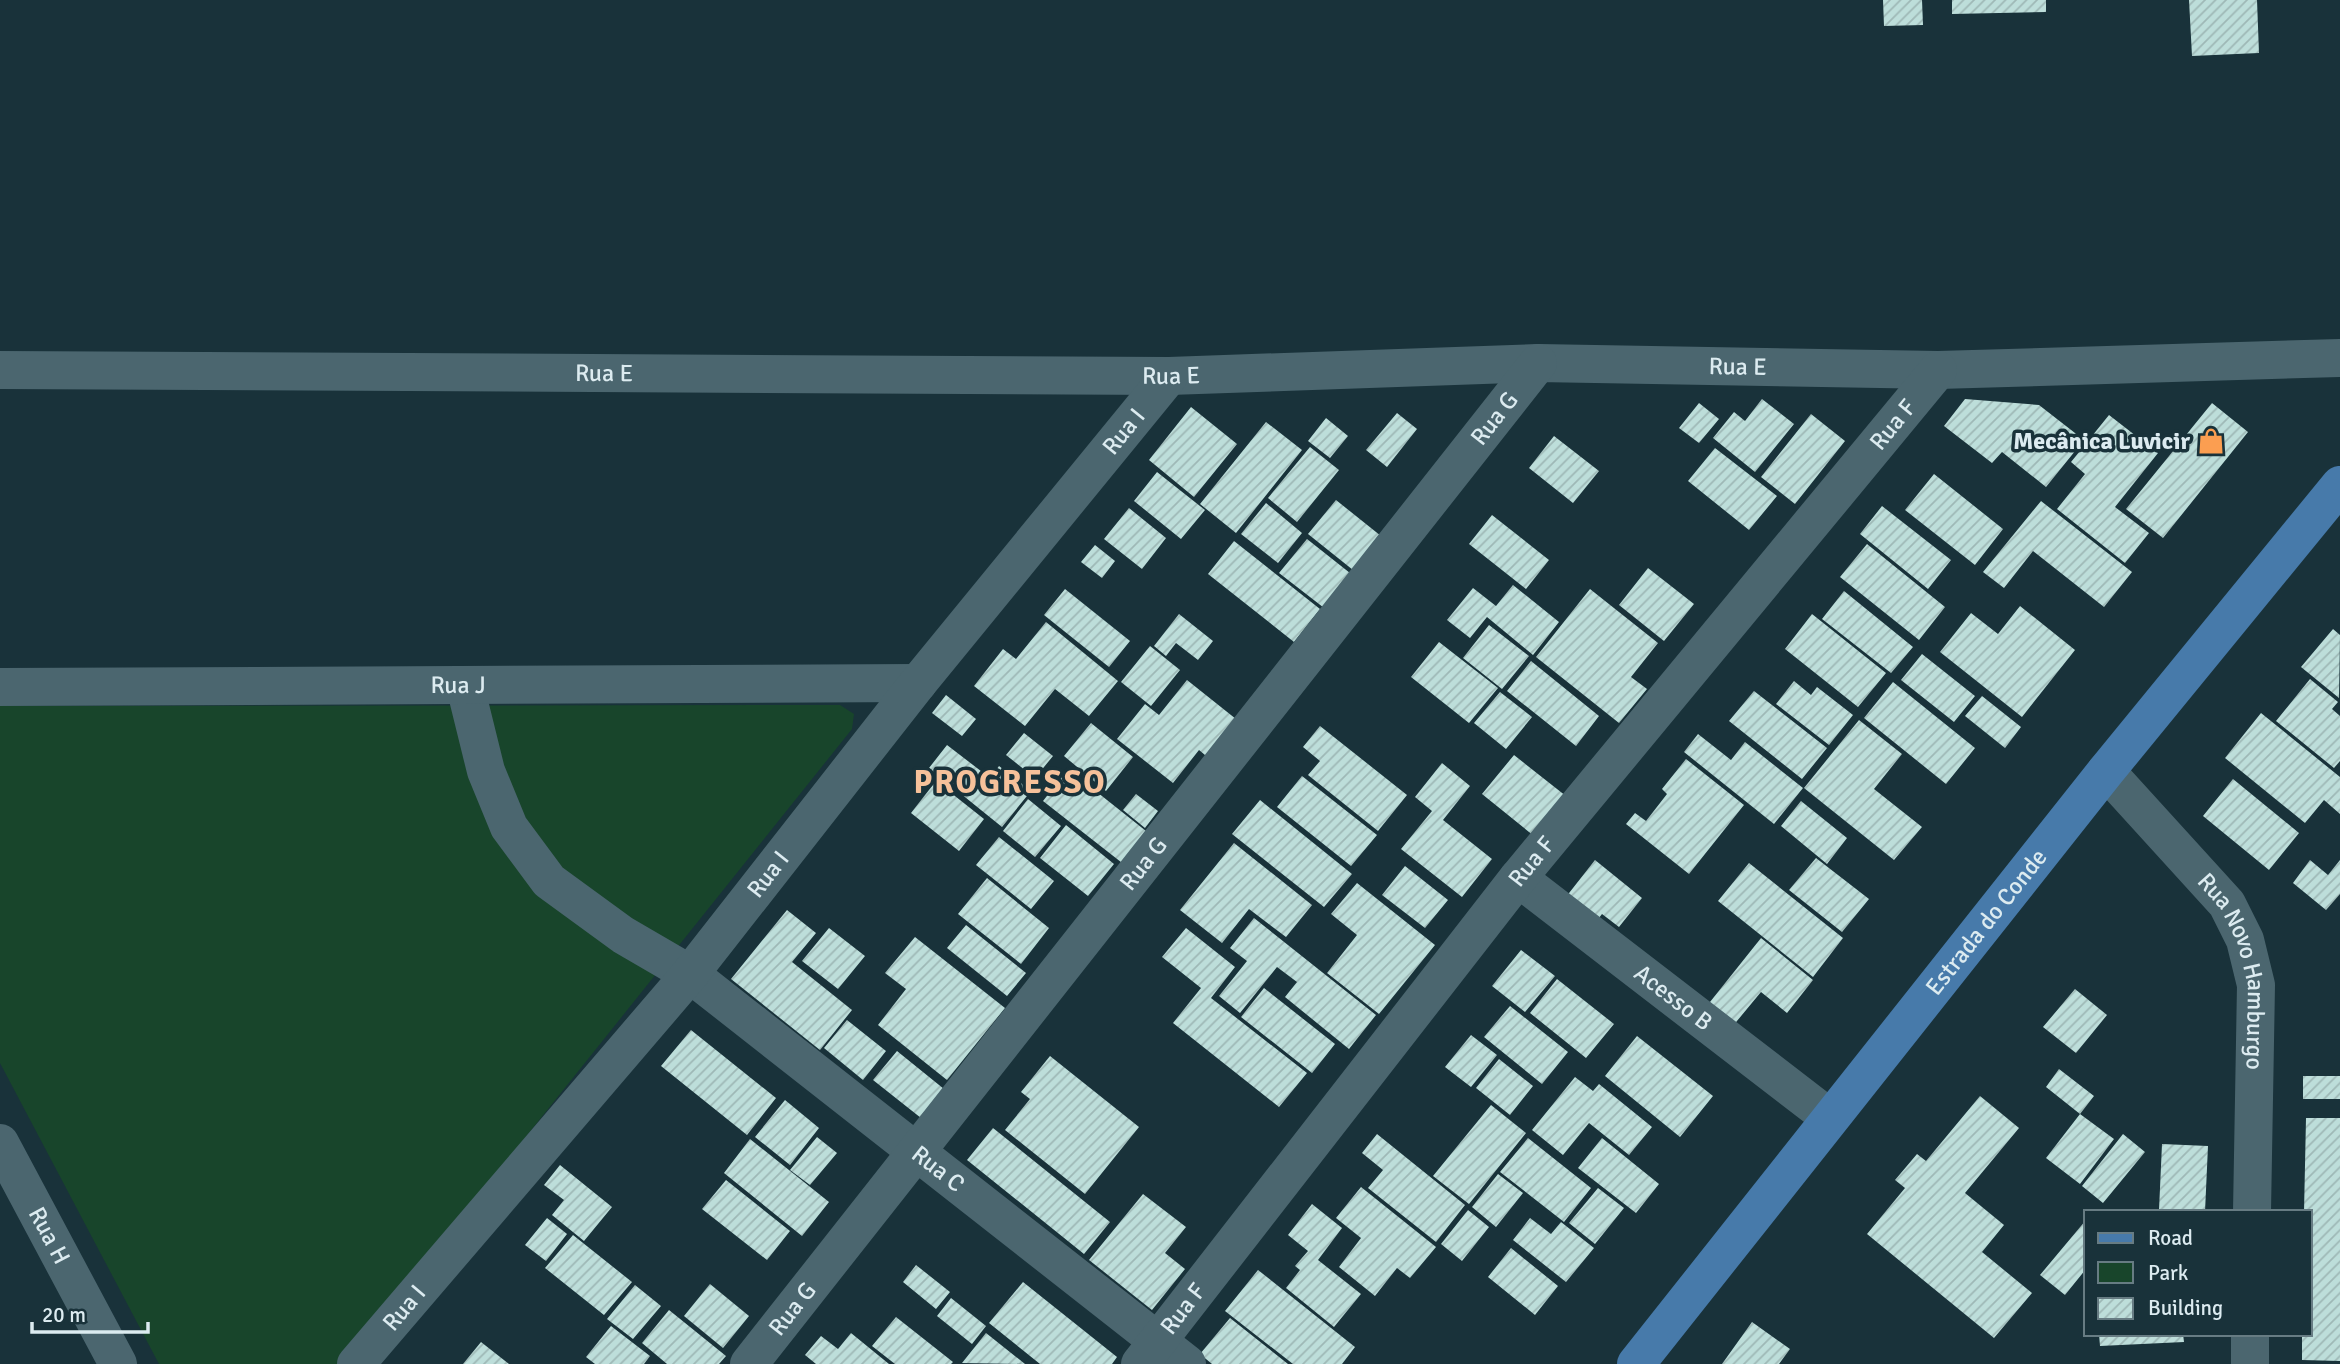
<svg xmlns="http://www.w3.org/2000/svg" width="2340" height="1364" font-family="Signika,sans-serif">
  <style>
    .green { fill: #18452b }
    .building { fill: url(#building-hatch) }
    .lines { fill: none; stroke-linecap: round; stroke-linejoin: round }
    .minor { stroke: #4b666f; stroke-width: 38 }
    .major { stroke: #477aaa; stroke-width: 38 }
    .labels { text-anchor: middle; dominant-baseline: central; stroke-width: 7; stroke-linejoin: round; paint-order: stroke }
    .street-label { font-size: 24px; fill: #dcebf0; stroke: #19323a }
    .poi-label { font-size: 24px; font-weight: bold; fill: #dcebf0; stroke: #19323a; text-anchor: end }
    .district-label { font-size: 32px; font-weight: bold; letter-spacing: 2px; fill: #f6c19a; stroke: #19323a }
  </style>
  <defs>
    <pattern id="building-hatch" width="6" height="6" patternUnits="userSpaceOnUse" patternTransform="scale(1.75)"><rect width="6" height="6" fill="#bddeda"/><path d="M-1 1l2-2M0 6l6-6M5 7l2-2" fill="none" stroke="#9eb8b6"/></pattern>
  </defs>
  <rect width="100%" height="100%" fill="#19323a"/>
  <path class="green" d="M840,705L854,714L852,729L344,1364H159L0,1063V706Z"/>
  <path class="building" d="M1883,0H1922L1923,25L1884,26Z
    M1952,0H2046V12L1952,14Z
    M2189,0H2257L2259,53L2192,56Z
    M1762,399L1794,424L1755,472L1713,438L1734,412L1745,421Z
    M1965,399L2039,405L2084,440L2046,487L2002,452L1992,463L1944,426Z
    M1699,403L1719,419L1699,443L1679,428Z
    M2212,403L2248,432L2163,538L2126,509Z
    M1191,407L1237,444L1194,497L1149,460Z
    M1397,413L1417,429L1387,467L1366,450Z
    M1811,414L1845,441L1795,504L1761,477Z
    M2109,415L2158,453L2115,507L2149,533L2125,563L2057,509L2085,474L2071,462Z
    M1326,418L1348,436L1330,458L1308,441Z
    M1266,422L1302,450L1236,533L1200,504Z
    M1554,436L1599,471L1573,503L1529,468Z
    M1310,447L1339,470L1297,522L1268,498Z
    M1715,448L1777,496L1749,530L1688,481Z
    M1157,472L1205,510L1181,539L1134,501Z
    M1934,474L2003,529L1975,565L1905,510Z
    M1336,500L1381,536L1353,570L1308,534Z
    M2041,501L2132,572L2104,607L2033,551L2004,588L1983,572Z
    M1266,503L1302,533L1278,563L1241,534Z
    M1882,506L1951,560L1928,589L1860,534Z
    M1129,508L1166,538L1142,569L1104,539Z
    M1492,515L1549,560L1526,589L1469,544Z
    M1307,539L1355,577L1328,611L1279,573Z
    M1234,541L1320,609L1294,642L1208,574Z
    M1867,544L1945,607L1919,640L1840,577Z
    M1095,545L1115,561L1102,578L1081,562Z
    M1648,568L1694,604L1664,641L1619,605Z
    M1513,585L1559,622L1533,655L1487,617L1470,638L1447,620L1473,588L1496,606Z
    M1065,589L1130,641L1109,667L1044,615Z
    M1590,589L1658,643L1631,677L1647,689L1619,723L1536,657Z
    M1844,591L1913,647L1891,673L1822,619Z
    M2020,606L2075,650L2022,717L1940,652L1971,613L1998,634Z
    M1179,614L1213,641L1198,660L1176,643L1166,656L1154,646Z
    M1812,614L1886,673L1858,707L1785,649Z
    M1046,622L1118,681L1089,716L1055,689L1025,726L974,686L1003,649L1016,659Z
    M1489,625L1529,656L1502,689L1463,658Z
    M2333,629L2340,635L2339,698L2301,667Z
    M1439,642L1498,688L1469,723L1411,677Z
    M1150,646L1180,670L1151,706L1121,682Z
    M1922,654L1975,696L1954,722L1901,680Z
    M1531,661L1599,716L1576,746L1507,691Z
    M2310,679L2338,702L2332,709L2340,716V761L2334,768L2276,721Z
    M1187,680L1241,723L1211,760L1199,750L1173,783L1117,739L1145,704L1159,715Z
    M1794,681L1811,695L1817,687L1853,715L1829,745L1776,704Z
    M1893,682L1975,748L1946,784L1864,718Z
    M1754,691L1827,748L1802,779L1729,721Z
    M1500,692L1532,717L1506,749L1474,723Z
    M946,695L976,719L962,736L932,713Z
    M1982,696L2021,727L2005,748L1965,716Z
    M2261,713L2340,777V814L2324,800L2305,823L2225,758Z
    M1859,720L1902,754L1874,789L1922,827L1894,860L1804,788Z
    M1091,723L1133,757L1106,791L1064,756Z
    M1320,726L1407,795L1378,831L1308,775L1320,761L1303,747Z
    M1024,733L1053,756L1035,778L1006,755Z
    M1698,734L1731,760L1745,742L1803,788L1774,824L1684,752Z
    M947,745L990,778L999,766L1031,791L1002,827L929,768Z
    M1514,755L1571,800L1539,840L1482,794Z
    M1686,759L1744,805L1689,874L1626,824L1635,813L1646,821L1667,794L1662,789Z
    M1442,763L1470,786L1443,820L1492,859L1462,897L1401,849L1432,811L1415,797Z
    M1068,769L1151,835L1126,866L1043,801Z
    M1302,776L1377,835L1351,866L1277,807Z
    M2233,779L2299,833L2269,870L2203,816Z
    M936,781L984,819L959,851L911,813Z
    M1136,794L1158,811L1145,828L1123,810Z
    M1028,799L1061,826L1035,857L1003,831Z
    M1260,800L1352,874L1324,907L1232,834Z
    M1801,801L1847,838L1827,864L1781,826Z
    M1066,825L1114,864L1088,896L1040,858Z
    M999,837L1054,881L1031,909L976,865Z
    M1234,843L1312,905L1286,937L1249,909L1222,943L1180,910Z
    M1816,858L1869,899L1842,932L1789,890Z
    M1595,860L1642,898L1619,927L1602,914L1592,927L1562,902Z
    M2310,860L2328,875L2340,860V894L2326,910L2293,883Z
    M1749,863L1843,938L1813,977L1718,901Z
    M1405,866L1448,900L1425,928L1382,895Z
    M987,878L1049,928L1021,964L958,914Z
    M1357,883L1435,945L1379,1014L1327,973L1357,935L1331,914Z
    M787,910L816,933L792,962L852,1010L820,1050L731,979Z
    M1254,918L1376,1015L1349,1049L1285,997L1297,982L1277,967L1240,1013L1219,996L1247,961L1230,948Z
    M966,925L1026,973L1007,996L947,948Z
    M829,928L865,956L838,989L802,961Z
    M1186,928L1235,967L1211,998L1307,1073L1279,1107L1173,1023L1201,988L1162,957Z
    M915,937L1005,1008L947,1080L878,1025L906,989L885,973Z
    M1761,938L1813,980L1787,1013L1761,992L1732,1027L1706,1007Z
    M1521,950L1555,976L1525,1012L1492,986Z
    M1557,979L1614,1024L1586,1058L1530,1013Z
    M1264,988L1335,1044L1312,1073L1241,1017Z
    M2075,989L2107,1015L2076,1053L2043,1027Z
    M1510,1006L1568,1052L1542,1084L1484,1037Z
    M847,1020L886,1051L863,1080L824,1048Z
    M691,1030L776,1098L747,1135L661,1066Z
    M1471,1035L1497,1055L1471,1087L1445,1067Z
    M1637,1036L1713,1096L1680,1137L1605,1076Z
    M897,1051L944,1089L921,1118L873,1080Z
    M1050,1056L1139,1127L1085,1194L1005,1130L1030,1099L1021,1092Z
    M1499,1059L1533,1086L1510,1115L1476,1088Z
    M2059,1069L2094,1096L2080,1114L2046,1087Z
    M2303,1076H2340V1099H2303Z
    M1575,1077L1593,1091L1599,1084L1652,1127L1629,1155L1589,1123L1563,1155L1532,1130Z
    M1980,1096L2019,1128L1965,1193L2004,1225L1982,1252L2032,1293L1994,1338L1867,1234L1905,1188L1895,1180L1917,1154L1926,1161Z
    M785,1100L819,1128L790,1165L755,1137Z
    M1491,1105L1526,1133L1469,1204L1433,1176Z
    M2080,1114L2114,1139L2080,1184L2046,1158Z
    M2306,1118H2340V1361L2302,1360V1334H2310V1212H2304Z
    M993,1128L1110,1222L1084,1254L967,1160Z
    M1377,1134L1465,1205L1436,1242L1368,1188L1383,1170L1362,1153Z
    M2123,1134L2145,1152L2103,1203L2082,1186Z
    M817,1137L837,1153L810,1185L790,1170Z
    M1528,1138L1591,1188L1564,1222L1500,1172Z
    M1602,1138L1659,1184L1636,1213L1578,1168Z
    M750,1139L829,1202L802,1236L724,1173Z
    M2162,1144L2208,1146L2205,1212L2159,1210Z
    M560,1165L612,1207L584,1241L552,1215L564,1200L544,1185Z
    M1498,1174L1523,1193L1496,1227L1472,1207Z
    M726,1180L790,1231L767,1260L702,1209Z
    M1361,1187L1436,1247L1410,1278L1397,1268L1375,1296L1339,1267L1361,1238L1336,1218Z
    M1598,1188L1624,1208L1595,1244L1569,1223Z
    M1143,1194L1186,1227L1165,1253L1185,1269L1152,1310L1089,1260Z
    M1312,1204L1342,1228L1318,1260L1361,1294L1334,1327L1286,1288L1300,1270L1295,1266L1308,1251L1288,1235Z
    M1468,1210L1489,1227L1462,1261L1441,1244Z
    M547,1218L567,1234L546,1261L525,1245Z
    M1530,1218L1551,1234L1561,1222L1594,1248L1566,1282L1513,1240Z
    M2086,1220V1269L2065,1295L2040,1275Z
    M573,1235L632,1282L604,1315L545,1268Z
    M1511,1248L1558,1286L1535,1315L1488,1277Z
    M916,1265L950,1292L936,1309L903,1282Z
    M1258,1270L1355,1347L1342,1364H1293L1225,1311Z
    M1023,1282L1117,1357L1112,1364H1040L989,1323Z
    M710,1284L749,1316L723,1348L684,1316Z
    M635,1285L661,1306L633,1339L607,1319Z
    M951,1298L986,1326L972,1344L937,1316Z
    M669,1310L726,1356L719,1364H667L642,1343Z
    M896,1317L953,1362L951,1364H895L872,1346Z
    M1230,1318L1288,1364H1212L1200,1354Z
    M1752,1322L1790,1349L1779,1364H1722Z
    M611,1326L650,1356L644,1364H595L586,1357Z
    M851,1333L889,1364H816L805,1355L821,1336L838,1349Z
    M986,1333L1025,1364L962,1363Z
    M2099,1334H2183L2184,1342L2100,1346Z
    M481,1342L509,1364H463Z"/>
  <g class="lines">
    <g class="minor">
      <path id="s1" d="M0,370L1169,376L1538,363L1938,370L2340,358"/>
      <path id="s2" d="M465,686L486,771L509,827L549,881L623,935L690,974L1187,1364"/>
      <path id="s3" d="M0,687L918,683"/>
      <path id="s4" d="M2106,771L2227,904L2245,940L2256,985L2252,1212"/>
      <path id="s5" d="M1518,878L1830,1118"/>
      <path id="s6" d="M0,1143L118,1364"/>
      <path id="s7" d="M356,1364L690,974L918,683L1169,376"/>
      <path id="s8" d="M749,1364L1538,363"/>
      <path id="s9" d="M1140,1364L1518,878L1938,370"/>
      <path d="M2250,1364V1334"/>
    </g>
    <path class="major" id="s10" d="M1636,1364L2106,771L2340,485"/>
  </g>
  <defs>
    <g id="shop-bare" transform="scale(2.1)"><path d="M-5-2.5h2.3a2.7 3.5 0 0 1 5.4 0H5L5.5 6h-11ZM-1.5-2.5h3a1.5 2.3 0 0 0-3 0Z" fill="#fb9e51" stroke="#19323a" stroke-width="2.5" paint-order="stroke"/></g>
  </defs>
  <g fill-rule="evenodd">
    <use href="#shop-bare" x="2211" y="441"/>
  </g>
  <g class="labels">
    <g class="street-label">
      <text stroke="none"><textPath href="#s1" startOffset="1738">Rua E</textPath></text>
      <text stroke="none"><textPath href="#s1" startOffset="604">Rua E</textPath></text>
      <text stroke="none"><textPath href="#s1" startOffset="1171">Rua E</textPath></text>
      <text stroke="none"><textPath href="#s8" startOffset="1204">Rua G</textPath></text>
      <text stroke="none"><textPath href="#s9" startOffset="1204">Rua F</textPath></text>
      <text stroke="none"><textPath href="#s7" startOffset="1208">Rua I</textPath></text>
      <text stroke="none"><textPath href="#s3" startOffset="458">Rua J</textPath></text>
      <text stroke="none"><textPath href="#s9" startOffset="637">Rua F</textPath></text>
      <text stroke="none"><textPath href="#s8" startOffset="637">Rua G</textPath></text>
      <text stroke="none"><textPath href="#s7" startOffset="640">Rua I</textPath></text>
      <text stroke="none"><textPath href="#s10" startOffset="564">Estrada do Conde</textPath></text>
      <text stroke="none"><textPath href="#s4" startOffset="247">Rua Novo Hamburgo</textPath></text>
      <text stroke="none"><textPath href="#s5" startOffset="196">Acesso B</textPath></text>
      <text stroke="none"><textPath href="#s2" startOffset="700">Rua C</textPath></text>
      <text stroke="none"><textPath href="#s6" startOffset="105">Rua H</textPath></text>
      <text stroke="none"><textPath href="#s7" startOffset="74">Rua I</textPath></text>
      <text stroke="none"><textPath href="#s8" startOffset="70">Rua G</textPath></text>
      <text stroke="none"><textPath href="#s9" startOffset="70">Rua F</textPath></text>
    </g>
    <g class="poi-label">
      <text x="2190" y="441">Mecânica Luvicir</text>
    </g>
    <g class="district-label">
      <text x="1010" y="782">PROGRESSO</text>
    </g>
  </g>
  <rect x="2084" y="1210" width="228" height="126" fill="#19323a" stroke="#677c83" stroke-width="2"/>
  <rect x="2098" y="1233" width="35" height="10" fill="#477aaa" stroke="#677c83" stroke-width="2"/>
  <text x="2148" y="1245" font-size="21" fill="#dcebf0">Road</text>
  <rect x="2098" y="1262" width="35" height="21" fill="#18452b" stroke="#677c83" stroke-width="2"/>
  <text x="2148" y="1280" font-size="21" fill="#dcebf0">Park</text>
  <rect x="2098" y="1298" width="35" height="21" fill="url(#building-hatch)" stroke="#677c83" stroke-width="2"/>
  <text x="2148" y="1315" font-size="21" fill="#dcebf0">Building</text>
  <path d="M32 1322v10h116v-10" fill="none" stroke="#dcebf0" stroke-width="3.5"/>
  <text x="42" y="1322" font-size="21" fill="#dcebf0" stroke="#19323a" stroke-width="5" paint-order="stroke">20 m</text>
</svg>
